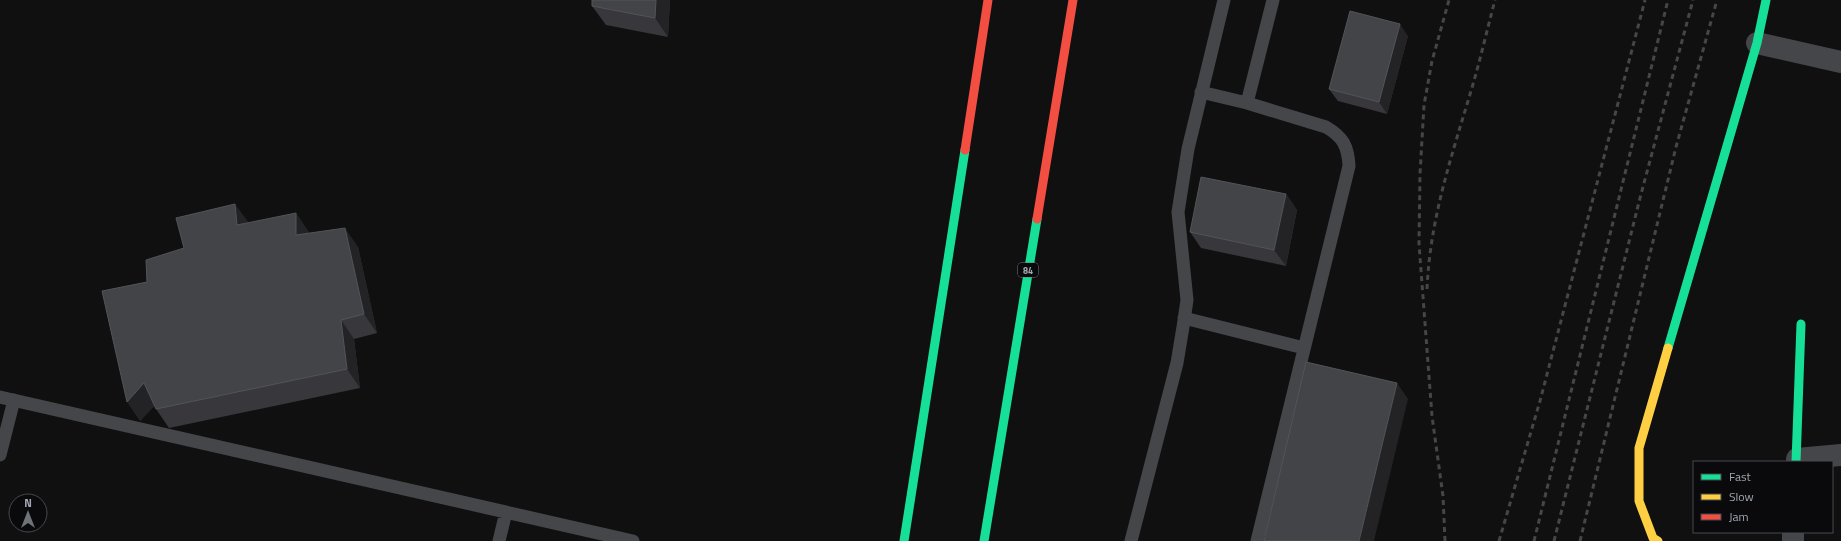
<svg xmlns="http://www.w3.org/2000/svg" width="1841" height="541" font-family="'Titillium Web',sans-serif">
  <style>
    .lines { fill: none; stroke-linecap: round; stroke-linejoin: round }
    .lane { stroke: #444649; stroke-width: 13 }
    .street { stroke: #444649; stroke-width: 22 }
    .fast { stroke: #16e098; stroke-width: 9 }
    .slow { stroke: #ffcf43; stroke-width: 9 }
    .jam { stroke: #f24e42; stroke-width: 9 }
    .rail { stroke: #454648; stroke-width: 3; stroke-dasharray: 5 4; stroke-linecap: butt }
    .wall { fill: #38383c }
    .shaded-wall { fill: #232325 }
    .building { fill: #434448; stroke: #525459 }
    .labels { text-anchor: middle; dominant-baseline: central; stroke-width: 4; stroke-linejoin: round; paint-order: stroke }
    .shield { fill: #0a0a0c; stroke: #747880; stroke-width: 1 }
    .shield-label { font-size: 9px; font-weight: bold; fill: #a1a7b1 }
  </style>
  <rect width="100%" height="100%" fill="#101010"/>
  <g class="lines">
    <path class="lane" d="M1201,92L1247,103L1326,127C1343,137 1348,146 1349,166L1257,541
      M1247,103L1273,0
      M1184,318L1304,348
      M0,397L633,541
      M0,455L14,400
      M499,541L506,512
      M1131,541L1177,363L1183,327L1187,300L1178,212L1188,149L1224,0"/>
    <path class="street" d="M1757,43L1841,62
      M1797,459L1841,455
      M1793,541V532"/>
    <path class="fast" d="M1668,348L1757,43L1766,0
      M1796,462L1801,324
      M904,541L965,150
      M984,541L1037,219"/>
    <path class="slow" d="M1658,541L1653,538L1639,501V448L1668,348"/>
    <path class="jam" d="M965,150L988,0
      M1037,219L1073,0"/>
    <path class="rail" d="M1427,289C1430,219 1451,158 1471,91C1480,61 1487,30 1495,0
      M1445,541L1443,496L1432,416L1419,244L1420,174L1424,105L1432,61L1449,0
      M1499,541L1540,401L1645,0
      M1534,541L1668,0
      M1554,541L1640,198L1693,0
      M1580,541L1676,147L1717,0"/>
  </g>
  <path class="wall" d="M592,0H670L668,37L606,25L592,6Z
    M1408,36L1387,114L1338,101L1329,89Z
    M1286,194L1297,210L1286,266L1201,248L1190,232Z
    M249,223L309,232V233L358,247L377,333L354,339L360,388L169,428L156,409L155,405L140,421L147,282L184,248Z"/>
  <path class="shaded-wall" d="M656,0H670L668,37L655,18Z
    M1400,24L1408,36L1387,114L1379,102Z
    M1286,194L1297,210L1286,266L1274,250Z
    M235,204L249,223L237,225Z
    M296,213L309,232V254L296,235Z
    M345,228L358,247L377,333L364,314Z
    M341,320L354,339L360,388L347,369Z
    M144,383L158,402L140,421L127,402Z
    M1397,383L1408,399L1374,541H1359Z"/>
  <path class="building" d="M592,0H656L655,18L592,6Z
    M1350,11L1400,24L1379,102L1329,89Z
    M1201,177L1286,194L1274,250L1190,232Z
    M235,204L237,225L296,213V235L345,228L364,314L341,320L347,369L156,409L144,383L127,402L102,291L147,282L146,260L184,248L176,218Z
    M1306,362L1397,383L1359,541H1264Z"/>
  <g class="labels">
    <rect class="shield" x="1018" y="263" width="20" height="14" rx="3"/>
    <g class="shield-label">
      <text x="1028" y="270">84</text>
    </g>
  </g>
  <rect x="1693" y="461" width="140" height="72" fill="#0a0a0c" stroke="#46494e"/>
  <rect x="1701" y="474" width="20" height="6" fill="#16e098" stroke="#46494e"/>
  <text x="1729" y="481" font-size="12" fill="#a1a7b1">Fast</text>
  <rect x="1701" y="494" width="20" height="6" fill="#ffcf43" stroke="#46494e"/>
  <text x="1729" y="501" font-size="12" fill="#a1a7b1">Slow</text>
  <rect x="1701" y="514" width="20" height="6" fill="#f24e42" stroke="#46494e"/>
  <text x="1729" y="521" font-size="12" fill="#a1a7b1">Jam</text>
  <g transform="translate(28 513)"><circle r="19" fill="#0a0a0c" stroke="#46494e"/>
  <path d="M0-3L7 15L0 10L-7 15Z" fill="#6e7279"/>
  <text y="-6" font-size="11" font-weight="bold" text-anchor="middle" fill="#a1a7b1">N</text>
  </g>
</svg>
